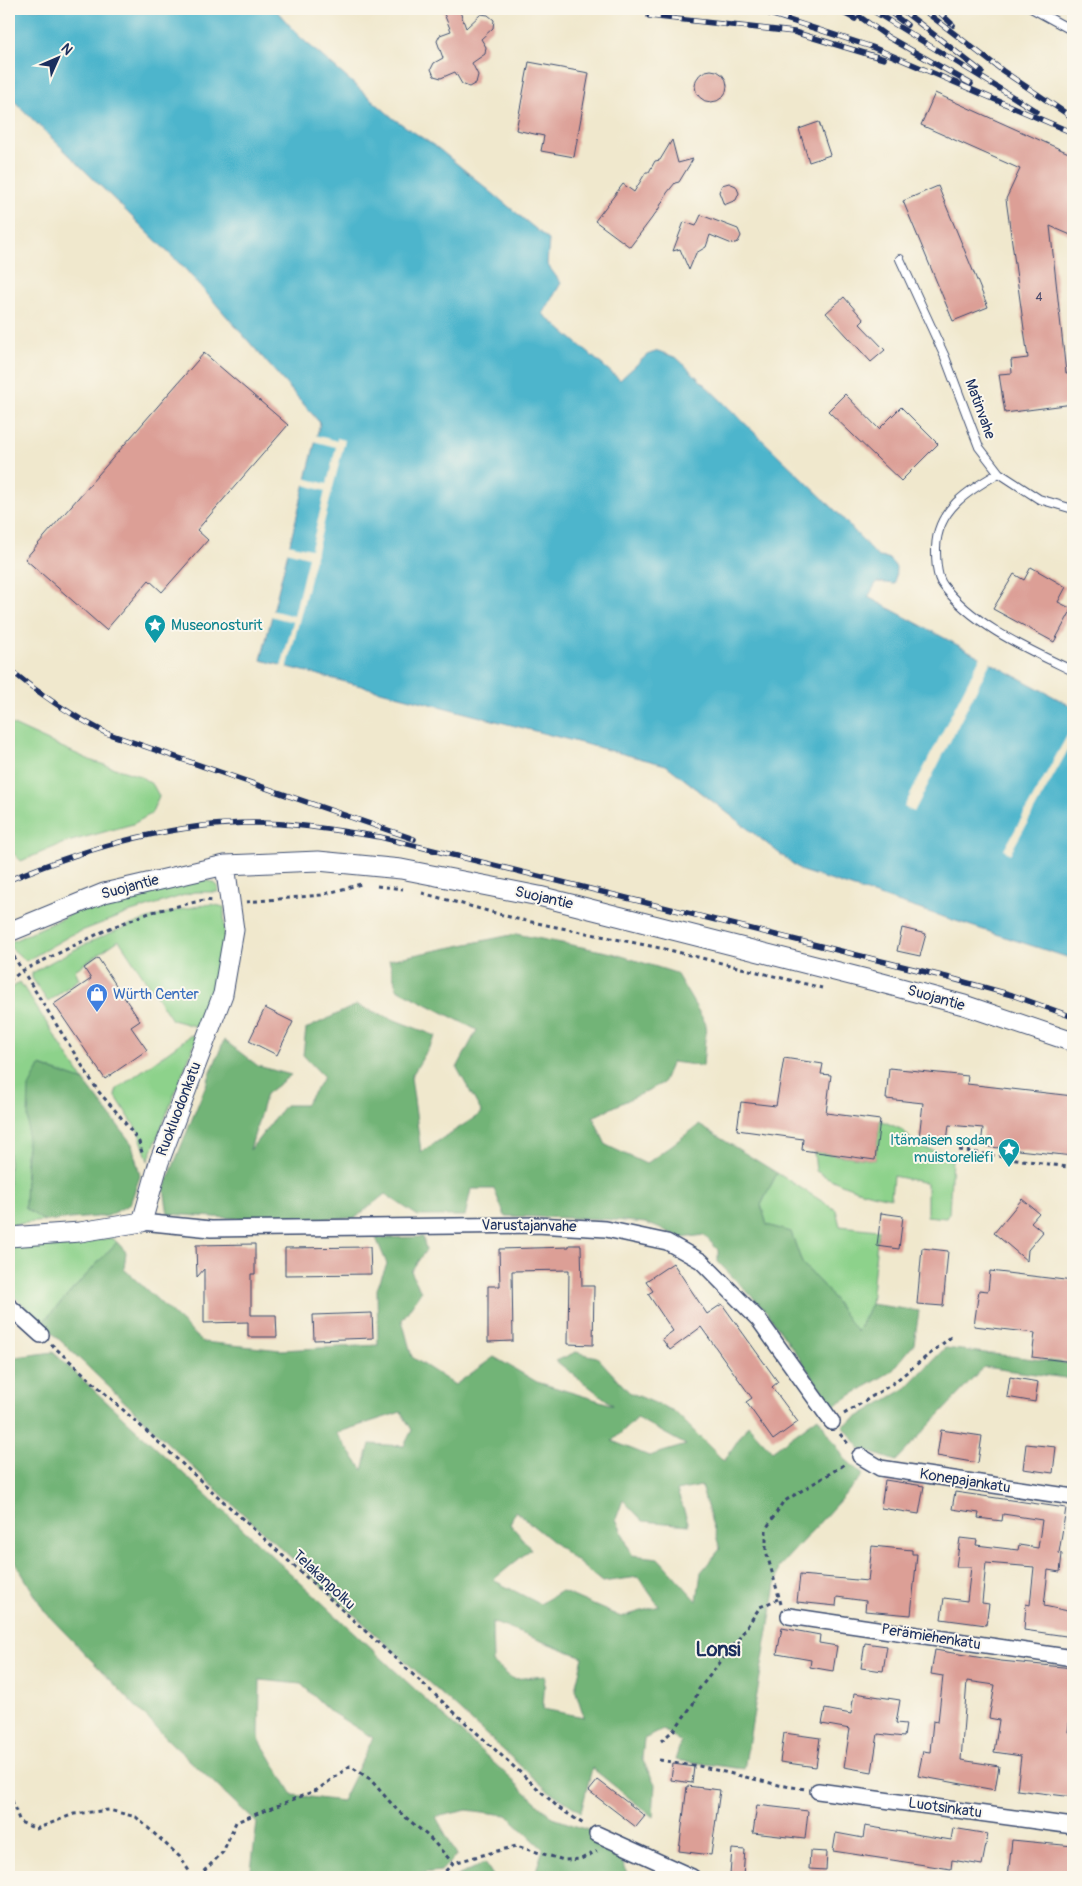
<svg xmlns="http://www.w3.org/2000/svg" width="1082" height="1886" font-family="Pangolin,sans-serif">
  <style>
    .green { fill: #8dd28b; stroke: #548074 }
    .forest { fill: #72b477; stroke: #46726a; fill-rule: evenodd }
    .water { fill: #4eb5cc; stroke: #347295 }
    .pier { fill: #f0e8cd }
    .building { fill: #dc9f96 }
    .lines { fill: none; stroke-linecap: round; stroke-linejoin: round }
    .service-casing { stroke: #3b4b6f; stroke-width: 10 }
    .minor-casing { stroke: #3b4b6f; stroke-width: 18 }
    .tertiary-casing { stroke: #3b4b6f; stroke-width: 21 }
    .path { stroke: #3b4b6f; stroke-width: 3; stroke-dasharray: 4 4; stroke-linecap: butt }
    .service { stroke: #fff; stroke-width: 8 }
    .minor { stroke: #fff; stroke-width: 15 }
    .tertiary { stroke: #fff; stroke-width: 19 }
    .rail-casing { stroke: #1b2f5e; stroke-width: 5.5 }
    .rail { stroke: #fbf7ec; stroke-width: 4; stroke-dasharray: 11; stroke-linecap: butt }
    .labels { text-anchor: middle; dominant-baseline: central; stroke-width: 4; stroke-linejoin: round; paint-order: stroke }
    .number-label { font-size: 12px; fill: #4b4b6c }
    .street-label { font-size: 15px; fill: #1b2f5e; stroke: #fbf7ec }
    .culture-label { font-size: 15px; fill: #0d838f; stroke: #fbf7ec; text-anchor: start }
    .shop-label { font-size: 15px; fill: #366cbe; stroke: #fbf7ec; text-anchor: start }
    .district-label { font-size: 20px; font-weight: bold; fill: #1b2f5e; stroke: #fbf7ec }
  </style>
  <rect width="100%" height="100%" fill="#fbf7ec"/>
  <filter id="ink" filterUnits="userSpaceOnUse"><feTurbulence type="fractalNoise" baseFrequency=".02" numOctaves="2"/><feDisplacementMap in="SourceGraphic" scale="10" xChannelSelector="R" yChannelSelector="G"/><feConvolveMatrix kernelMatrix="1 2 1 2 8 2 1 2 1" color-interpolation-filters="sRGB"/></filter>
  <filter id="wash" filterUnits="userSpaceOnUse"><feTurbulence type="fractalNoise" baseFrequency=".0096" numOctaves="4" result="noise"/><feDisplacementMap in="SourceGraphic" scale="20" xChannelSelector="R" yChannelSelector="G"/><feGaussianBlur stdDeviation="1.12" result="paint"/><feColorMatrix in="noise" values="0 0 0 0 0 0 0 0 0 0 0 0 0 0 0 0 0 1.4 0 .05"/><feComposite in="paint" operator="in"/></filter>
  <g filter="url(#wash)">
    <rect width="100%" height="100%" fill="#f0e8cd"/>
    <path class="green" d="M9,723L92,761L140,776L153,785L159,796L151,814L133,824L64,843L21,861L9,849Z
      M198,879L213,882L218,886V892H194L128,913L71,935L26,961L10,947L11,942L91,905Z
      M211,904L224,907L225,972L202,1025L194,1026L172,1020L119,940L75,970L79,979L48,1002L32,978V973C86,941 148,913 211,904Z
      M20,982L84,1081L41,1066L26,1154L25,1208L44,1221L9,1225V990Z
      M191,1035L195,1037L196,1040L148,1161L139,1133L115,1095L117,1089Z
      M880,1120L903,1130L916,1146L944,1153L952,1159L949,1213L946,1218L927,1216V1183L893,1176L891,1198C863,1193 841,1186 816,1171L814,1152L875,1160Z
      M777,1173L836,1210L840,1226L878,1230L871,1304L857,1333L827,1290L802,1263L791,1232L767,1225L761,1205Z
      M112,1238L117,1242L42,1323L9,1291V1247Z"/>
    <path class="forest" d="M516,934L612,953L676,973L706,1024L703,1066L672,1062L663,1083L593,1117L606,1145L646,1164L699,1125L777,1173L761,1205L767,1225L791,1232L802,1263L827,1290L857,1332L871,1304L919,1311L914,1344L892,1371L833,1406L767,1312L718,1262V1250L704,1235L683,1238L646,1223L603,1219L505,1216L494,1189H471L465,1216H418L385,1194L355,1218L260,1220L168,1214L164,1189L224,1040L258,1066L291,1075L266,1094L250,1150L285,1105H305L324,1077L303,1055L306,1029L356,1005L436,1036L411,1077L421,1152L482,1113L457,1068L477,1030L397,989L389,960Z
      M40,1066L84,1081L132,1144L140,1176L130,1204L108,1216L44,1221L25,1208L29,1087Z
      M423,1237L426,1250L411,1271L421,1292L402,1320L412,1357L455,1385L494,1357L537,1382L613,1405L556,1361L576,1352L597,1357L629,1392L674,1411L724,1461L748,1425L772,1451L818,1417L844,1458L863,1475L779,1567L744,1769L675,1760L681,1742L663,1730L644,1739L642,1759L655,1784L653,1817L592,1768L581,1812L546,1789L219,1492L42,1323L117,1242L126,1252L124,1269L203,1342L281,1350L378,1345L377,1289L387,1264L376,1238ZM401,1412L412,1430L404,1446L370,1444L363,1470L336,1433ZM637,1418L686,1445L649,1456L612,1441ZM701,1486L720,1549L701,1572L697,1601L658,1558L632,1555L616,1519L623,1500L643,1521L689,1525L677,1491ZM515,1511L602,1582L638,1577L659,1606L621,1617L561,1591L540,1604L493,1580L531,1549L510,1524ZM492,1622L583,1657L575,1689L584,1717L543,1709L545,1676L513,1679L493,1663Z
      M945,1348L1073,1364V1379L984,1367L896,1461L861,1449L843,1426L906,1388Z
      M53,1352L553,1818L602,1835L619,1856L630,1877H534L543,1849L507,1815L467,1810L436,1817L457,1855L441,1871L386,1877H250L257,1823L169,1741L45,1612L9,1552V1358ZM260,1680L301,1684L331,1712L373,1738L342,1801L293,1795L259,1739Z
      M485,1863L494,1877H455Z"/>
    <path class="water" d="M9,9H275L300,37L394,119L439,149L549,240L547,264L561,283L543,314L620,380L647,355L658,351L677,358L836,511L878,557L888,558L896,567L895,584L877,582L868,597L1073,707V959L802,871L666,765L261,660L320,423L187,271L9,96Z"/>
    <path class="pier" d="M315,435L337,441V438L345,440L287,669L281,667L293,622L270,616L271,610L294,616L308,557L286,551L288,544L311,549L325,491L302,484L304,478L327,484L336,447L313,441Z
      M982,654L992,659L914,812L904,807Z
      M1073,725V741L1010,854L1004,850Z"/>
    <g id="blocks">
      <path class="building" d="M442,9H459L466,28L481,14L488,15L494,20L493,28L481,39L486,47L485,54L472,63L478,75L476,83L469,87L462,84L455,72L441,78L434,76L431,69L434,63L443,58L437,41L440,35L451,31Z
        M529,62L589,73L574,157L541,151L544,136L516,130Z
        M695 86a16 16 0 1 1 32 0a16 16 0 1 1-32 0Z
        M935,93L1073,155V236L1050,226L1066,373L1073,372V404L1005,413L999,374L1012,373L1011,360L1028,358L1006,199L1020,169L921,125Z
        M819,122L830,155L809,162L799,129Z
        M672,140L678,163L693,159L679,182L675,183L667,193L658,210L630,247L595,221L623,184L634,192L646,172H649L655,161L660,160Z
        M729,183L736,186L739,193L736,200L724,205L719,192L722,185Z
        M938,186L988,307L953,321L903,201Z
        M701,215L738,229L741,236L738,242L732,244L710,235L706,247L696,253L689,270L680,249L673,251L684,222L696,226Z
        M844,297L864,320L860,324L885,350L871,362L826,313Z
        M204,353L288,425L197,530L208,540L162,592L149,580L106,630L25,559Z
        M845,394L879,429L901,407L938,444L901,481L828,411Z
        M1031,567L1066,587L1058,602L1072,609L1054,642L993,609L1014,574L1024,580Z
        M902,928L926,934L920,956L897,951Z
        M98,958L140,1021L131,1027L147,1050L105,1079L54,1004L91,979L84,968Z
        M265,1008L293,1022L277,1055L249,1041Z
        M784,1058L823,1064L821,1074L831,1075L826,1113L880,1120L875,1160L802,1150L803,1139L737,1130L741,1102L776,1106Z
        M889,1068L968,1076L967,1084L1073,1096V1156L981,1146L983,1128L949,1125L947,1141L919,1138L923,1103L886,1099Z
        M1022,1199L1039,1213L1031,1222L1043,1232L1028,1250L1027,1261L994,1233Z
        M881,1213L903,1216L899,1249L877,1246Z
        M255,1244V1274H251V1315H276L277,1337H248V1322L204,1323V1269L197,1277L196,1245Z
        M569,1245H581L582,1286H594L593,1345L568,1344L569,1270L512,1271L513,1341L488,1342V1286H500L499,1249L569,1247Z
        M370,1247L371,1274L285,1275V1248Z
        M922,1248L948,1251L943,1306L917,1304Z
        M673,1263L707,1314L722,1304L778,1382L772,1387L798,1422L773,1440L746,1402L752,1398L701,1327L670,1350L662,1339L673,1331L648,1294L653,1291L646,1281Z
        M990,1271L1073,1281V1362L1032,1357L1035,1333L974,1326L979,1290L988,1291Z
        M372,1313L373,1338L314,1340L313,1315Z
        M1010,1377L1038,1382L1035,1402L1007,1397Z
        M941,1430L982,1436L978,1463L937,1456Z
        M1026,1444L1056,1447L1053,1473L1023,1469Z
        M885,1480L924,1486L919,1514L881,1508Z
        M955,1492L1066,1508L1059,1553L1062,1554L1060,1572L1048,1570L1044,1606L1073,1612V1637L1024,1630L1026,1604L1030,1605L1034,1567L986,1563L982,1603L989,1604L986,1625L941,1619L944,1598L967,1601L971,1567H956L960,1538L977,1540L976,1545L1018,1550L1019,1545L1038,1548L1042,1520L1003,1514L1002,1521L978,1518L979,1513L952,1509Z
        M872,1546L912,1550V1554H917L911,1615L865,1611L866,1601L837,1597L836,1606L797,1602L800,1575L868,1581Z
        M782,1628L820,1635L819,1643L837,1646L833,1671L810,1667L811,1660L777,1654Z
        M865,1643L887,1646L883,1671L861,1668Z
        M935,1650L1001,1661L1073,1668V1695L1068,1732L1073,1733V1797L1017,1790L1021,1756L994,1752L999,1720L989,1718L995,1685L967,1681L961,1760L999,1766L995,1790L918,1776L923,1751L930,1752L933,1721L938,1722L943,1676L931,1674Z
        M854,1693L900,1700L896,1723L906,1724L904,1737L878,1734L872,1772L844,1767L850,1729L822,1724L825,1709L851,1714Z
        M784,1733L820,1738L816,1767L780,1762Z
        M673,1764L694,1767L692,1783L671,1780Z
        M598,1780L645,1816L636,1827L589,1791Z
        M687,1786L720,1790L711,1855L679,1851Z
        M757,1805L808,1811L805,1839L753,1833Z
        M865,1826L951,1840L953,1828L988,1834L982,1865L952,1860L951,1869L833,1851L836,1833L863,1838Z
        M1012,1840L1073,1846V1877H1008Z
        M732,1849L745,1850L743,1876L730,1875Z
        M810,1851L827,1852L826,1870L809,1869Z"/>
    </g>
  </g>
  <g filter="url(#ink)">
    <use href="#blocks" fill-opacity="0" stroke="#3b4b6f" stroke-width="1"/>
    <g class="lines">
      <g class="service-casing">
        <path id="service" d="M1033,9L1073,31
          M900,259L945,357L979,447L999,473L1039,499L1073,509
          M999,473C968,491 937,509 936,548C936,559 936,576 943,585C972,625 1030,650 1073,671"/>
      </g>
      <g class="minor-casing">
        <path id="minor" d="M142,1222L211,1229L537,1225L606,1229L667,1242L701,1261L759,1320L832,1422
          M9,1306L41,1335
          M860,1456L880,1468L1073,1497
          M789,1616L1073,1658
          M818,1791L1073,1826
          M597,1834L692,1877"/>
      </g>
      <g class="tertiary-casing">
        <path id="tertiary" d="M9,932L104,893L225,865L318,861L401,869L539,896L882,983L964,1005L1073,1042
          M9,1237L80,1232L142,1222L159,1162L223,994L234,930L225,865"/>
      </g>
      <path class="path" d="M377,886L403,889
        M422,893L517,919L665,949L822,988
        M246,902L321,895L361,884
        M9,949L98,1091L120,1116L139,1142L143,1156
        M9,981L22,971L110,928L152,912L204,900L213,901
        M959,1150L1073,1168
        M51,1344L559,1808L585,1825
        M844,1414L892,1384L951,1337
        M840,1434L850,1446
        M781,1604L766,1551V1529L783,1502L847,1463
        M661,1741L675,1729L693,1704L699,1689L738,1640L760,1607L778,1599
        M659,1760L699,1766L779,1785L805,1789
        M9,1793L20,1822L36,1829L74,1814L109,1810L136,1817L180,1857L193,1877
        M198,1877L223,1852L236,1822L317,1790L350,1766L370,1779L397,1810L428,1836L453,1863
        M440,1877L453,1863L516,1846L564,1860L581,1859L597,1851"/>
      <use href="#service" class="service"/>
      <use href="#minor" class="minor"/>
      <use href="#tertiary" class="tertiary"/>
      <g class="rail-casing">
        <path id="rail" d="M755,9L872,47L1073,133
          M836,9L855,19
          M849,9L888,37L971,84
          M870,9L1036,111
          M886,9L907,25
          M901,9L982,72
          M922,9L1003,71L1073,118
          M936,9L953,25
          M649,16L794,32L884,59
          M9,669C39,694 71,715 106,733L414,839
          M9,880C86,848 171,823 255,823C297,823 339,831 380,837L946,977L1012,995L1073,1017"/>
      </g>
      <use href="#rail" class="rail"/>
    </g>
  </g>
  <defs>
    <g id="sight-pin" transform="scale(1.125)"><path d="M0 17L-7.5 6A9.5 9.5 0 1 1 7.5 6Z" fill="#0f9aa8" stroke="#fbf7ec"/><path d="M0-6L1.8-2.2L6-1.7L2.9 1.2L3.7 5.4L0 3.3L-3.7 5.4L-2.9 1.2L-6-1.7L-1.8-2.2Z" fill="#fff"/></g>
    <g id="shop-pin" transform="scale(1.125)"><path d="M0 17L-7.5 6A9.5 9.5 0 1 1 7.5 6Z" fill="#3f7fe0" stroke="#fbf7ec"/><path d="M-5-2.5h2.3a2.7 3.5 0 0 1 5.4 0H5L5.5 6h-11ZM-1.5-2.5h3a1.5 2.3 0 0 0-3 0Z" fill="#fff"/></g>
  </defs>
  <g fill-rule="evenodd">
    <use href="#sight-pin" x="155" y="625"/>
    <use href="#shop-pin" x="97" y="994"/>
    <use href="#sight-pin" x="1009" y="1149"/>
  </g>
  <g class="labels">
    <g class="number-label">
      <text x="1039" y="297">4</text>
    </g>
    <g class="street-label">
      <text transform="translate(980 409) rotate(70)">Matinvahe</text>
      <text transform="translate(130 887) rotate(-15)">Suojantie</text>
      <text transform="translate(544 898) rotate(13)">Suojantie</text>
      <text transform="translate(936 998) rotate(16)">Suojantie</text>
      <text transform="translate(179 1109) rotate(-69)">Ruokluodonkatu</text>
      <text transform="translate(529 1226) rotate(1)">Varustajanvahe</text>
      <text transform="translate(965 1481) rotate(9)">Konepajankatu</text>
      <text transform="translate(324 1580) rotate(43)">Telakanpolku</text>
      <text transform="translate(931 1637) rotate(9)">Perämiehenkatu</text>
      <text transform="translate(945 1808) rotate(8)">Luotsinkatu</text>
    </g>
    <g class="culture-label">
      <text x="171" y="625">Museonosturit</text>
      <text x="993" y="1140" text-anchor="end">Itämaisen sodan<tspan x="993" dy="17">muistoreliefi</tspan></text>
    </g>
    <g class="shop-label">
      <text x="113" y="994">Würth Center</text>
    </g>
    <g class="district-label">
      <text x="718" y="1649">Lonsi</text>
    </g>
  </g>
  <rect width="1082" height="1886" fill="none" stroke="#fbf7ec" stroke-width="30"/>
  <g transform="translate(58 58) rotate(45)" stroke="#fbf7ec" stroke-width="4" paint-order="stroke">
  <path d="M0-4L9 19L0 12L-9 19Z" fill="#1b2f5e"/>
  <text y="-8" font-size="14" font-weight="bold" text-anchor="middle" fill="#1b2f5e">N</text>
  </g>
</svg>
